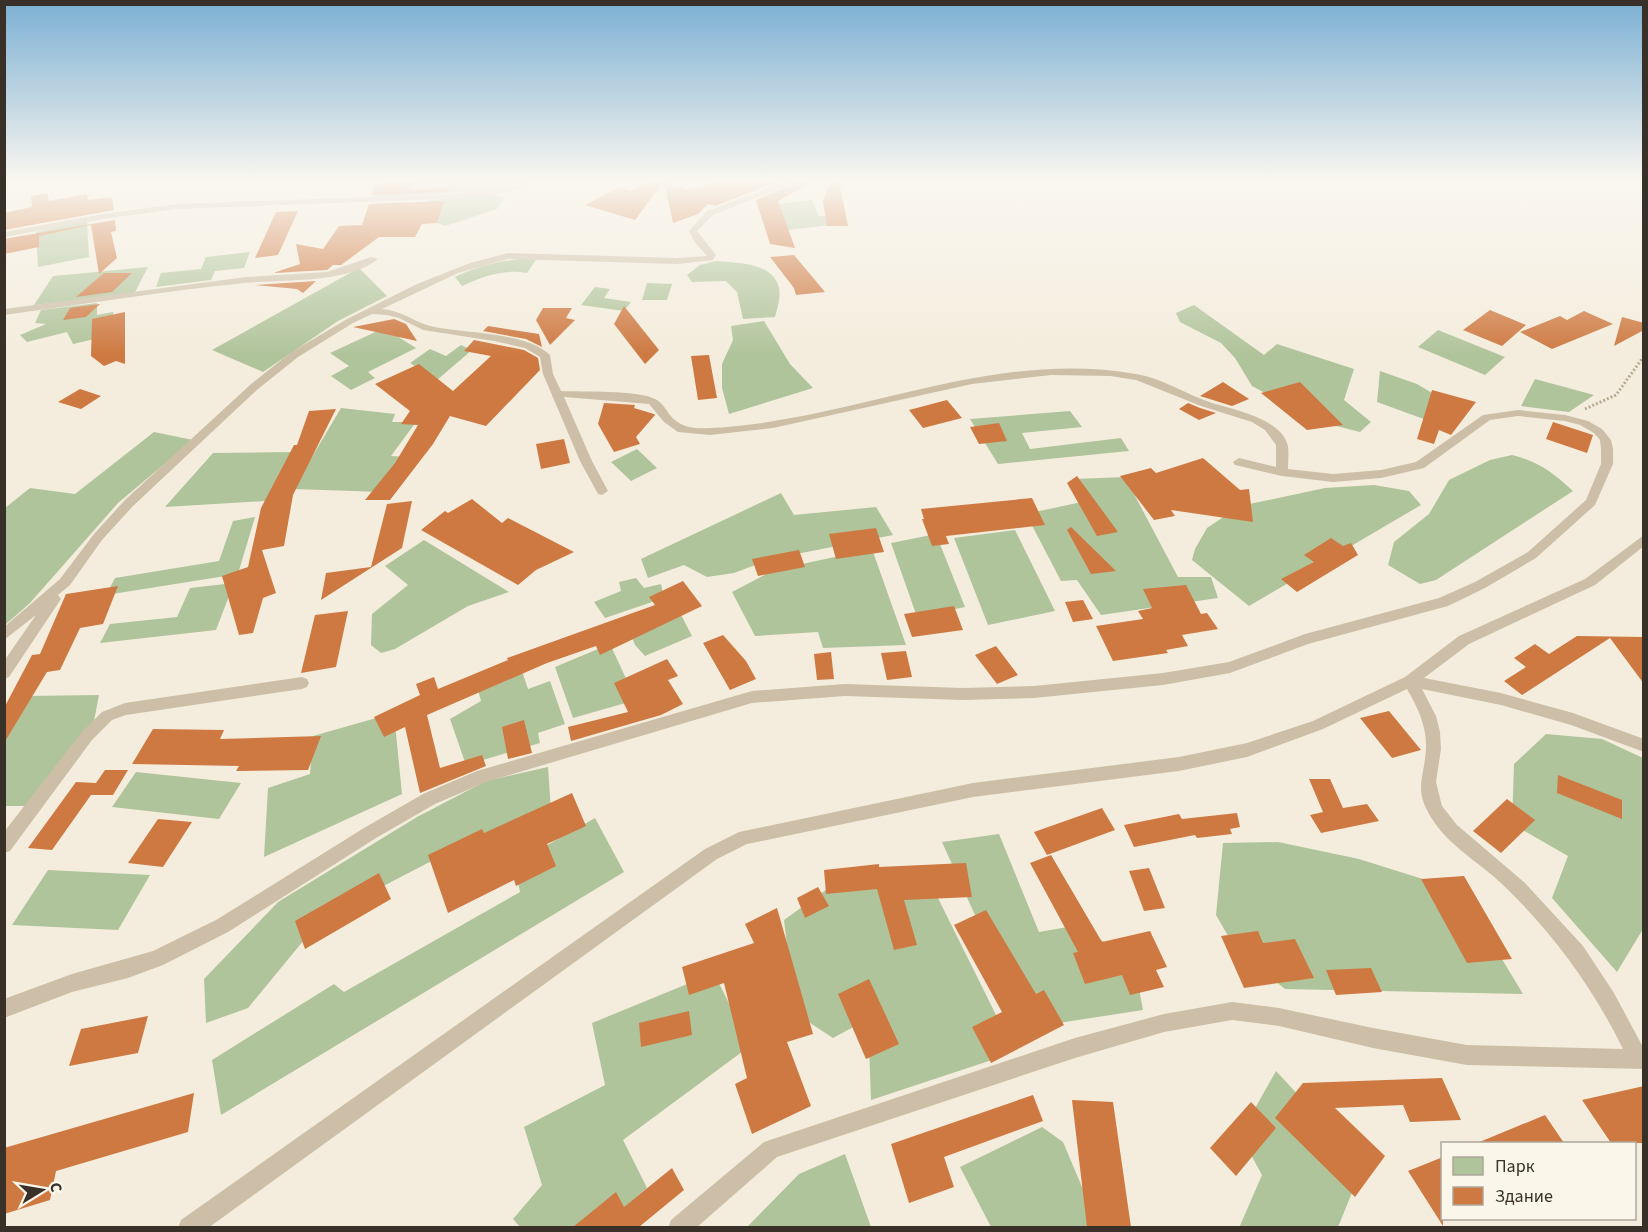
<svg xmlns="http://www.w3.org/2000/svg" width="1648" height="1232" font-family="'Source Sans 3',sans-serif">
  <style>
    .green { fill: #b0c49b }
    .building { fill: #ce7941 }
    .lines { fill: none; stroke-linecap: round; stroke-linejoin: round }
    .path { stroke: #b9a991; stroke-width: 3; stroke-dasharray: 2 2; stroke-linecap: butt }
    .service { fill: #cdbfa7; fill-rule: evenodd }
  </style>
  <rect width="100%" height="100%" fill="#f4eddd"/>
  <path class="green" d="M377,182H522V185L493,190L372,198Z
    M491,194L505,197L497,209L445,226L428,219L430,200Z
    M812,200L819,216H833L838,224L781,231L768,205Z
    M87,221L89,257L38,267L36,232Z
    M250,252L244,268L215,271L211,280L156,287L161,273L201,269L206,257Z
    M537,258L527,273C503,269 484,276 462,286L455,277C482,264 507,259 537,258Z
    M716,261C737,263 773,262 779,288C781,297 777,309 775,317L743,319L737,292L726,281L692,282L687,275L700,265Z
    M148,267L134,294L34,305L53,276Z
    M359,268L387,296L338,321L263,372L212,350Z
    M647,283L672,284L667,300H642Z
    M595,287L610,289L604,298L631,302L624,311L581,305Z
    M97,303V315L113,312L116,334L73,344L67,332L27,342L20,335L46,324L35,323L41,310Z
    M1194,305L1264,355L1277,344L1354,369L1344,400L1371,422L1360,432L1317,421L1252,386L1235,358L1221,343L1180,322L1176,313Z
    M764,321L790,364L813,388L729,414L722,388V364L733,340L731,326Z
    M384,328L416,348L368,372L375,378L351,390L331,376L349,366L330,353Z
    M1438,330L1505,357L1485,375L1418,347Z
    M461,345L472,350L437,380L410,363L430,349L446,356Z
    M1380,371L1417,384L1449,403L1443,426L1377,402Z
    M1535,379L1594,395L1569,412L1521,406Z
    M341,408L395,414L392,422H416L391,456L408,457L382,492L293,489Z
    M1070,411L1082,427L1022,433L1030,449L1121,438L1129,451L998,464L970,419Z
    M154,432L193,440L118,503L30,603L5,625V508L30,488L75,494Z
    M637,449L657,468L631,481L611,462Z
    M294,452L266,501L165,507L213,453Z
    M1512,455C1539,462 1552,472 1573,491L1436,580L1420,584L1388,565L1394,542L1429,514L1449,480L1490,460Z
    M1125,477L1178,577H1211L1218,598L1101,615L1077,580L1061,581L1026,514L1086,501L1075,479Z
    M1374,485L1409,491L1421,505L1249,606L1192,560L1195,549L1207,528L1240,506L1325,488Z
    M781,493L794,515L876,507L893,535L771,559L734,573L707,577L684,565L648,578L641,559Z
    M255,517L238,574L106,595L115,578L219,561L233,521Z
    M1015,530L1055,611L988,625L954,538Z
    M936,534L965,607L917,617L891,543Z
    M424,540L509,592L468,606L395,649L381,653L371,645L372,614L408,585L385,566Z
    M872,549L906,645L823,648L818,632L755,636L732,592L774,570Z
    M636,578L644,588L661,584L664,598L605,618L594,602L621,591L619,582Z
    M234,583L216,630L100,643L110,624L177,617L190,588Z
    M678,609L692,636L645,656L635,645L629,630Z
    M610,644L636,700L573,718L555,667Z
    M522,671L528,689L550,681L565,724L538,733L540,743L466,765L450,719L481,701L477,686Z
    M99,695L94,721L29,806H5L4,728L25,696Z
    M394,713L402,794L264,857L268,788L310,774L313,736Z
    M1546,734L1602,739L1643,758V929L1617,972L1552,898L1568,856L1512,824L1514,764Z
    M548,767L551,812L445,854L322,918L248,1008L206,1023L204,979L278,902L417,817L486,781Z
    M136,772L241,783L219,819L112,807Z
    M595,818L624,872L221,1115L212,1060L334,984L344,992L520,892L514,864Z
    M999,834L1039,932L1079,925L1134,962L1143,1010L1026,1028L942,842Z
    M1278,842L1359,859L1461,891L1523,994L1285,989L1235,948L1216,915L1223,843Z
    M48,870L150,875L118,930L12,925Z
    M834,884H931L1006,1035L1004,1056L871,1100L868,1019L833,1038L795,1013L784,920Z
    M714,973L750,1046L623,1140L647,1188L601,1227H520L513,1219L542,1185L524,1127L605,1085L592,1023Z
    M1276,1071L1365,1167L1358,1178L1338,1227L1239,1228L1262,1175L1240,1135Z
    M1042,1127L1063,1142L1099,1227H991L960,1167Z
    M845,1154L871,1227H747L799,1174Z"/>
  <path class="building" d="M413,182L411,190L449,187L447,192L371,195L375,184Z
    M648,182H663L635,220L585,205L620,187L631,191Z
    M664,182L687,189L715,182H777L715,206L708,204L698,214L673,223Z
    M798,182H812L778,201L795,248L770,244L756,200Z
    M830,182H839L848,226H827L823,201Z
    M47,193L49,201L87,194L88,200L112,197L114,210L4,230V213L32,207L31,196Z
    M444,201L437,223L422,224L415,237H379L341,265H333L327,270L273,273L300,264L296,244L323,249L339,226L362,225L369,204Z
    M298,211L278,255L255,258L276,212Z
    M115,220L116,231L111,232L117,258L99,274L91,225L39,236V247L4,254V239Z
    M794,255L825,292L796,295L794,288L770,257Z
    M104,273H132L112,292L76,297Z
    M316,281L303,293L297,289L255,285Z
    M100,304L86,317L63,320L70,308Z
    M624,306L659,350L645,364L614,324Z
    M543,308H572L566,318L575,320L550,345L536,320Z
    M1490,310L1526,325L1502,346L1463,330Z
    M1584,311L1613,324L1552,349L1520,332L1560,316L1567,320Z
    M125,312V364L116,361L104,366L91,356L92,319Z
    M1622,317L1644,323V330L1614,346Z
    M394,319L406,324L417,341L353,327Z
    M488,326L539,334L542,347L526,339L483,331Z
    M474,340L524,350L538,358L540,370L486,426L450,416L433,444L390,500H365L395,463L418,425L401,424L410,411L375,384L419,364L453,391L491,356L464,351Z
    M709,355L717,398L698,400L691,356Z
    M1223,382L1249,399L1232,406L1200,396Z
    M1300,382L1343,425L1307,430L1261,393Z
    M80,389L101,396L81,409L58,402Z
    M1432,390L1476,402L1451,435L1439,430L1434,444L1417,439Z
    M947,400L962,418L923,428L909,410Z
    M604,403L635,405L634,408L654,414L655,415L636,437L640,444L614,452L598,424Z
    M1188,403L1200,408L1216,413L1199,420L1179,409Z
    M336,409L293,495L284,546L262,550L276,593L263,598L253,633L239,635L222,576L248,567L261,508L294,445H297L309,411Z
    M1553,422L1593,435L1587,453L1546,439Z
    M999,423L1007,441L979,444L970,427Z
    M564,439L570,463L541,469L536,444Z
    M1203,458L1240,490L1249,489L1253,522L1171,510L1175,516L1154,520L1120,476L1151,468L1156,473Z
    M1077,476L1118,532L1097,536L1067,483Z
    M1032,498L1045,525L946,536L949,544L932,546L922,519H924L921,509Z
    M472,499L502,523L508,518L574,552L536,570L518,585L421,530L445,511L448,513Z
    M412,501L402,548L321,600L326,573L371,567L387,504Z
    M1071,527L1116,571L1091,574L1067,530Z
    M876,528L884,552L836,559L829,534Z
    M1331,538L1343,546L1351,543L1358,555L1297,592L1281,579L1314,562L1304,555Z
    M799,550L805,567L758,576L752,559Z
    M683,581L702,606L600,655L596,646L547,663L427,715L440,768L482,755L486,766L420,793L405,727L384,737L374,717L420,695L416,684L434,677L438,689L508,660L507,658L655,605L649,597Z
    M1186,585L1201,614L1207,613L1218,629L1182,635L1188,646L1166,650L1168,653L1113,661L1096,626L1143,619L1138,611L1152,608L1143,589Z
    M118,586L103,624L80,628L60,670L47,672L4,743V708L32,655L40,654L66,594Z
    M1083,600L1093,619L1073,622L1065,602Z
    M954,606L963,630L912,637L904,614Z
    M348,611L336,667L301,673L315,615Z
    M723,635L746,661L756,679L730,690L703,643Z
    M1577,636L1644,637V684L1610,638L1522,695L1504,681L1526,667L1514,658L1535,644L1549,654Z
    M996,646L1018,675L997,684L975,655Z
    M906,651L912,677L887,680L881,653Z
    M831,652L834,679L817,680L814,654Z
    M667,659L678,676L668,680L683,704L661,715L571,741L568,727L628,712L614,683Z
    M1389,711L1421,750L1392,758L1360,718Z
    M524,720L532,753L508,759L502,727Z
    M153,729L224,730L220,739L321,736L308,770L236,771L239,766L132,764Z
    M105,770H128L113,795H91L52,850L28,848L76,782L96,783Z
    M1558,775L1622,800V819L1557,793Z
    M1309,779H1330L1343,808L1367,804L1379,821L1321,833L1310,815L1323,812Z
    M572,793L586,826L547,844L556,866L516,886L514,880L448,913L428,855L482,829L484,833Z
    M1507,799L1535,820L1501,853L1473,831Z
    M1102,808L1115,830L1047,855L1034,832Z
    M1237,813L1240,827L1230,829L1232,834L1197,838L1195,835L1134,847L1124,825L1179,814L1182,819Z
    M158,819L192,822L163,867L128,863Z
    M1051,855L1102,942L1150,931L1167,967L1156,970L1164,987L1130,995L1122,975L1085,984L1073,953L1078,952L1030,863Z
    M966,863L972,897L904,900L917,945L894,950L877,889L826,894L824,870L879,864V867Z
    M1149,868L1165,908L1144,911L1129,871Z
    M379,873L391,899L305,949L295,921Z
    M1464,876L1512,959L1467,963L1421,879Z
    M818,887L829,906L805,918L797,898Z
    M777,908L813,1034L787,1042L811,1106L752,1134L735,1084L747,1078L724,983L689,995L682,967L754,943L745,924Z
    M986,910L1036,994L1044,990L1064,1025L991,1063L972,1027L1002,1012L954,925Z
    M1258,931L1263,943L1295,939L1314,978L1244,988L1221,936Z
    M1371,968L1382,992L1336,995L1326,970Z
    M869,979L899,1044L866,1059L838,994Z
    M689,1011L692,1035L641,1047L639,1023Z
    M148,1016L138,1053L69,1066L81,1029Z
    M1442,1078L1461,1120L1410,1122L1403,1105L1335,1108L1385,1156L1355,1197L1275,1118L1303,1083Z
    M1644,1086V1143H1611L1582,1100Z
    M194,1093L188,1132L56,1171L50,1200L4,1214V1148Z
    M1033,1095L1043,1121L944,1157L954,1187L909,1203L891,1144Z
    M1072,1100L1113,1102L1131,1227H1087Z
    M1251,1102L1276,1128L1236,1176L1210,1148Z
    M1545,1115L1564,1143H1477Z
    M1443,1157V1226L1408,1171Z
    M672,1168L684,1190L639,1227H573L616,1192L624,1207Z"/>
  <g class="lines">
    <path class="path" d="M1585,409L1616,395L1644,356"/>
    <path class="service" d="M524,182H537L507,192L465,198L176,209L103,219L4,237V232L103,214L176,204L452,194L493,190Z
      M784,182H796L713,215L697,231L716,255L713,260L677,264L508,259L458,273L382,309C400,310 413,321 430,326C463,334 525,331 550,355L553,374L561,391C583,392 637,390 655,399C662,402 666,410 670,415C680,428 696,429 711,428C854,421 991,348 1136,374C1162,378 1187,395 1212,403C1235,410 1282,419 1288,446C1289,453 1288,462 1288,469L1333,474L1381,470L1416,462L1483,415L1518,410L1565,415L1588,421L1602,429L1611,440L1613,449V464L1595,505L1536,558L1485,588L1448,606L1308,644L1230,673L1163,685L1034,698L963,700L845,696L752,703L486,782L435,804L376,838L228,932L163,965L128,978L72,992L4,1018V999L72,974L153,951L216,920L364,828L423,794L477,771L752,691L845,684L963,688L1034,686L1163,673L1229,662L1305,634L1439,598L1475,582L1528,552L1586,500L1601,464V449L1600,440L1594,433L1580,425L1565,421L1518,416L1490,420L1424,468L1381,478L1333,482L1282,476L1235,465L1233,462L1239,458L1276,467V445L1265,430L1252,422L1201,406L1136,380L1110,376L1051,375L972,384L773,428L710,435L678,432L664,422L649,404L564,397L592,461L608,491L602,495L598,494L580,461L543,374L540,357L525,348L494,341L423,330L399,318L387,315L372,314L353,323L298,357L258,389L133,506L102,540L70,585L58,595L61,599L9,677L4,679V661L36,615L4,640V627L60,579L94,534L125,500L250,385L290,353L347,319L417,284L470,263L508,253L677,258L707,256L694,241L689,231L707,211Z
      M371,257L378,259C347,284 284,279 245,283C165,291 85,304 4,315V309L246,277L327,272Z
      M1644,535V546L1595,585L1469,644L1424,678L1501,693L1573,713L1644,739V752L1571,725L1501,705L1422,689L1436,716L1440,732L1441,749L1436,782L1442,806L1457,825L1525,883L1583,946L1614,993L1644,1049V1069L1467,1065L1373,1048L1279,1026L1232,1020L1164,1032L1075,1058L777,1157L696,1228H668L671,1220L764,1142L1075,1038L1164,1014L1232,1002L1279,1008L1373,1028L1467,1045L1623,1049C1592,986 1553,933 1502,884C1479,862 1450,847 1432,819C1413,789 1424,780 1426,749C1427,727 1418,708 1407,689L1323,729L1247,757L1179,771L973,797L747,844L717,859L208,1228H178L181,1220L705,849L739,832L973,783L1179,757L1247,743L1313,721L1405,677L1459,636L1585,579Z
      M302,677L307,679L309,683L307,687L302,689L126,715L112,720L92,740L10,851L4,853V832L82,732L102,712L125,703Z"/>
  </g>
  <linearGradient id="sky" x2="0" y2="1"><stop stop-color="#7bafd3"/><stop offset="0.51" stop-color="#faf7f0"/><stop offset="1" stop-color="#faf7f0" stop-opacity="0"/></linearGradient>
  <rect width="1648" height="355" fill="url(#sky)"/>
  <rect width="1648" height="1232" fill="none" stroke="#393028" stroke-width="12"/>
  <rect x="1441" y="1142" width="195" height="78" fill="#fbf6ea" stroke="#ada79c" stroke-width="1.5"/>
  <rect x="1453" y="1157" width="30" height="18" fill="#b0c49b" stroke="#ada79c" stroke-width="1.5"/>
  <text x="1495" y="1172" font-size="18" fill="#393028">Парк</text>
  <rect x="1453" y="1187" width="30" height="18" fill="#ce7941" stroke="#ada79c" stroke-width="1.5"/>
  <text x="1495" y="1202" font-size="18" fill="#393028">Здание</text>
  <g transform="translate(42 1190) rotate(79)" stroke="#fbf6ea" stroke-width="4.5" paint-order="stroke">
  <path d="M0-4.5L10 22L0 15L-10 22Z" fill="#393028"/>
  <text y="-9" font-size="16" font-weight="bold" text-anchor="middle" fill="#393028">С</text>
  </g>
</svg>
